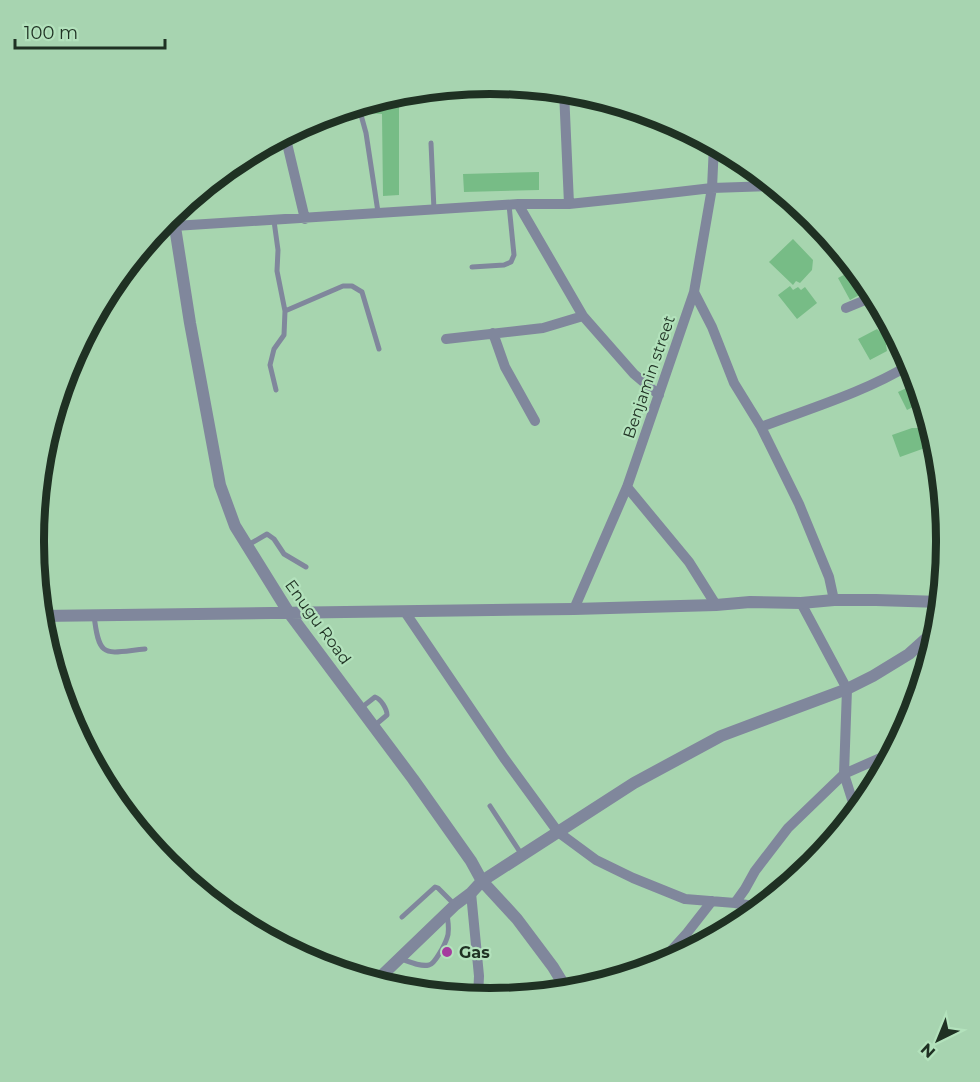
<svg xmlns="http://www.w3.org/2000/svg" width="980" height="1082" font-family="Montserrat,sans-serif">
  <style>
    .building { fill: #77bc86 }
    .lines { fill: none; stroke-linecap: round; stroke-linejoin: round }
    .service { stroke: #80879c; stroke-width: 5 }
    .minor { stroke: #80879c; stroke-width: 10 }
    .tertiary { stroke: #80879c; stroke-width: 12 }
    .poi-dot { fill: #a53c9e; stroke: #b3e2bc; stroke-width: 2 }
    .labels { text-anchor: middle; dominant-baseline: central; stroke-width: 4.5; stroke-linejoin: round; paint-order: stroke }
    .street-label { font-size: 16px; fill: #1f3123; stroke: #b3e2bc }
    .poi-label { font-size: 16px; font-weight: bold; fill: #1f3123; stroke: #b3e2bc; text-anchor: start }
    .rim { fill: none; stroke: #1f3123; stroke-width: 8 }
  </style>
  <rect width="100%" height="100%" fill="#a7d5af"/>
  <path class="building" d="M378,100H399V195L383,196L382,114L365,113V104Z
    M539,172V190L464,192L463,174Z
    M793,239L813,260L812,270L800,283L796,281L793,285L769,262Z
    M855,269L867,291L850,300L838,278Z
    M790,286L793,290L798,287L801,290L805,287L817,303L797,319L778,295Z
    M877,329L881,333H885L891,343L886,345L887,351L870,360L858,339Z
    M917,383L923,402L907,410L898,392Z
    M929,420L936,444L900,457L892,435L912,428H919L926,421Z"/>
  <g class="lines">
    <path class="service" d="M361,115L366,133L378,212
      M431,143L434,210
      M274,221L278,250L277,271L285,311L284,335L274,349L270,365L276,390
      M472,267L504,265L511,262L514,255L509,205
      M285,311L343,286H352L362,292L379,349
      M248,545L267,534L274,539L284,554L306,567
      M94,615C99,660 105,653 145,649
      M361,708L375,697C381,699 387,709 387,715L374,726
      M490,806L522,855
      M402,917L435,887L438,888L455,905
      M401,959C410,962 420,967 429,965C435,964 445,944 447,938C450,931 448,922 447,914"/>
    <path class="minor" d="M564,91L569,204
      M285,135L305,219
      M518,204L583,316L634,374L659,395
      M159,227L518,204H569L626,198L712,188L774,186
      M694,292L712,327L734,383L761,427L799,504L829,577L834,600
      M846,308L875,296
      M493,333L505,367L535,421
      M446,339L543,328L583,316
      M761,427C811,408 865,392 911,364
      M627,487L689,562L716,605
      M801,603L847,689L844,774L856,812
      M574,609L627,487L694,292L712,188L714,145
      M405,612L504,758L558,832L596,860L633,878L685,899L735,903L745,889L755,871L788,828L844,774L887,755L894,751
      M471,893L479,976L478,997
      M735,903L753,906L764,904
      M658,965L687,933L712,901"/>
    <path class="tertiary" d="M172,214L175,227L190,323L220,485L235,526L289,613L413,779L471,861L482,881L517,919L553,967L567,990
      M40,616L574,609L716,605L750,602L801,603L834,600H876L941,602
      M375,982L455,905L471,893L482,881L634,783L721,736L847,689L873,676L909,654L938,628"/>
  </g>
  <circle class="poi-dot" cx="447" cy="952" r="6"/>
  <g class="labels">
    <g class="street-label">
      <text transform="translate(649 377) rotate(-71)">Benjamin street</text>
      <text transform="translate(318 622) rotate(54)">Enugu Road</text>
    </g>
    <g class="poi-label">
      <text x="459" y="952">Gas</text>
    </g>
  </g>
  <path d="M0 0H980V1082H0ZM490 94H490A446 446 0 0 1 936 540V542A446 446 0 0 1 490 988H490A446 446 0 0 1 44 542V540A446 446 0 0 1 490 94Z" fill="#a7d4b0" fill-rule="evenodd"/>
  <path class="rim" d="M490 94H490A446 446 0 0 1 936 540V542A446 446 0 0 1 490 988H490A446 446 0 0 1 44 542V540A446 446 0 0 1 490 94Z"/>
  <g transform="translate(938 1040) rotate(223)" stroke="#b3e2bc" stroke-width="4.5" paint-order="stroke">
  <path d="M0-4.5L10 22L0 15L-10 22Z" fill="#1f3123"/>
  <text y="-9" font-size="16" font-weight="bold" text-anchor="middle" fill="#1f3123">N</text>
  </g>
  <path d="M15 39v9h150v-9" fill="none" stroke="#1f3123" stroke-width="3"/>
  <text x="24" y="39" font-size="18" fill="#1f3123" stroke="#b3e2bc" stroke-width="4.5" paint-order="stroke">100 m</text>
</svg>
